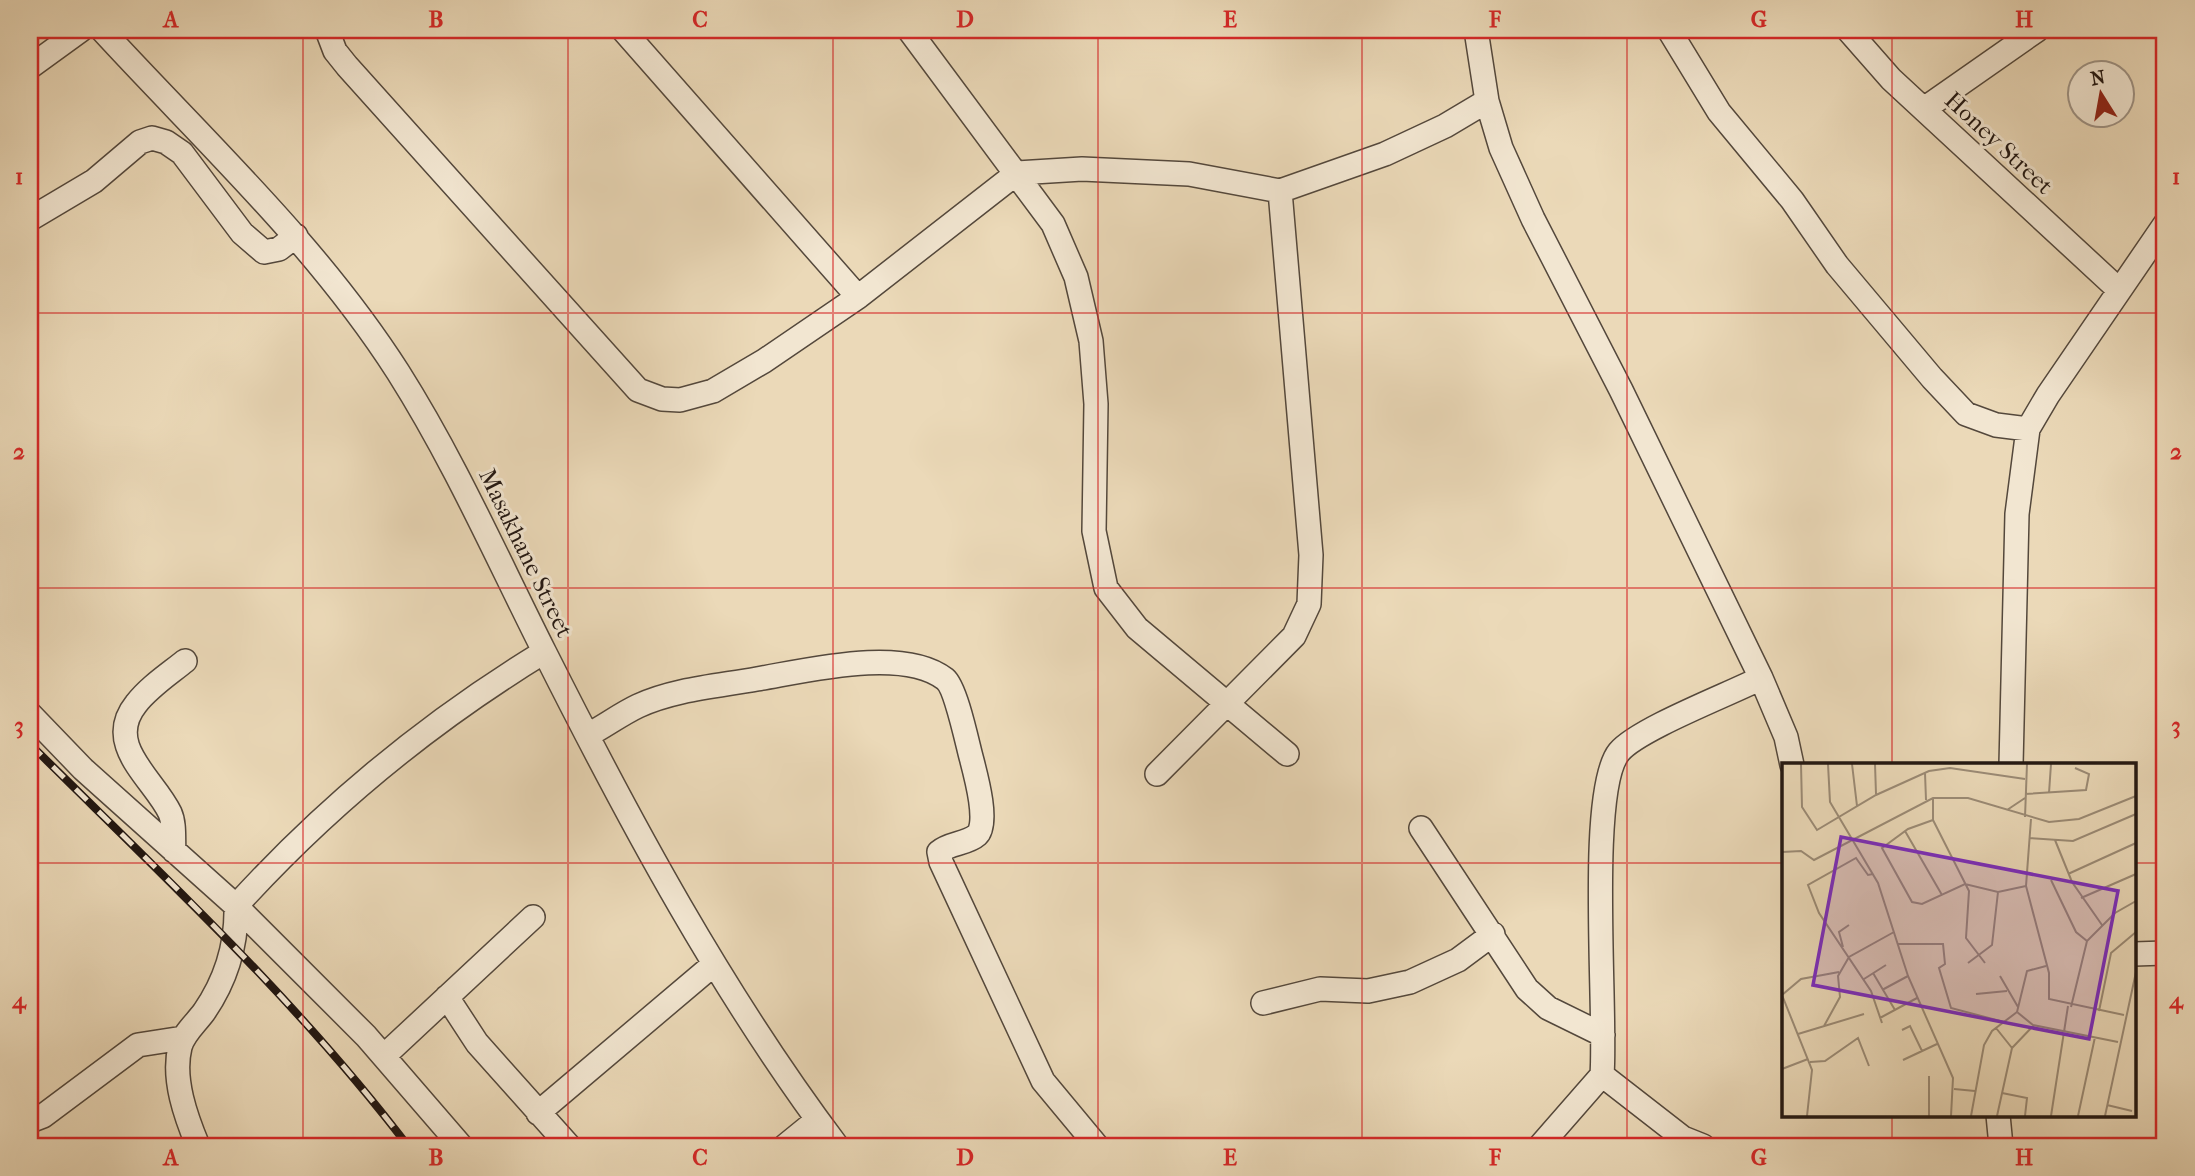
<svg xmlns="http://www.w3.org/2000/svg" width="2195" height="1176" font-family="'IM FELL French Canon',serif">
  <style>
    .lines { fill: none; stroke-linecap: round; stroke-linejoin: round }
    .minor-casing { stroke: #54483c; stroke-width: 26 }
    .minor { stroke: #f2e6d1; stroke-width: 23 }
    .rail-casing { stroke: #221712; stroke-width: 8 }
    .rail { stroke: #f2e6d1; stroke-width: 5; stroke-dasharray: 16; stroke-linecap: butt }
    .grid { fill: none; stroke: #d62828; stroke-width: 2; stroke-opacity: 0.55 }
    .labels { text-anchor: middle; dominant-baseline: central; stroke-width: 6; stroke-linejoin: round; paint-order: stroke }
    .street-label { font-size: 24px; fill: #221712; stroke: #f2e6d1 }
    .inset-road { fill: none; stroke: #9b8b76; stroke-width: 2 }
    .view { fill: #7b2cbf; fill-opacity: 0.15; stroke: #7b2cbf; stroke-width: 3.5 }
    .inset-edge { fill: none; stroke: #221712; stroke-width: 3.5 }
    .neatline { fill: none; stroke: #d62828; stroke-width: 2.5 }
    .grid-label { font-size: 23px; text-anchor: middle; font-weight: bold; fill: #d62828 }
  </style>
  <rect width="100%" height="100%" fill="#ebd9b8"/>
  <filter id="stains"><feTurbulence type="fractalNoise" baseFrequency=".00286" numOctaves="4"/><feColorMatrix values="0 0 0 0 .2 0 0 0 0 .09 0 0 0 0 .02 0 0 0 .5 -.17"/></filter>
  <radialGradient id="worn" r=".72"><stop offset=".6" stop-color="#630" stop-opacity="0"/><stop offset="1" stop-color="#630" stop-opacity=".3"/></radialGradient>
  <g class="lines">
    <g class="minor-casing">
      <path id="minor" d="M102,30C204,141 316,244 398,372C455,462 497,558 545,653C631,824 722,993 837,1146
        M327,30L335,51L347,66L638,390L662,399L680,400L713,391L764,361L858,297L1017,173L1082,169L1189,174L1280,191L1385,154L1445,126L1487,101
        M623,30L858,297
        M909,30L1053,224L1076,277L1091,341L1096,404L1094,531L1106,588L1137,628L1287,754
        M1476,30L1487,101L1501,148L1533,219L1621,390L1761,678L1786,737L1792,765
        M1669,30L1719,112L1792,200L1837,265L1932,378L1966,414L1996,425L2028,429
        M1848,30L1891,79L2119,290
        M30,67L81,30
        M1924,109L2037,30
        M30,219L94,181L140,142L152,138L166,142L182,153L242,233L264,252L279,249L296,236
        M30,714L83,769L236,906L366,1036L461,1146
        M588,735C605,726 621,714 638,706C675,689 719,686 757,679C805,671 903,646 945,679C955,687 966,737 970,753C974,769 990,823 977,835C967,844 949,843 939,852L941,862L1043,1081L1097,1146
        M2011,765L2017,514L2028,429L2048,395L2165,224
        M1157,774L1294,636L1309,604L1311,555L1280,191
        M1421,828L1527,989L1548,1008L1603,1035
        M174,851C173,839 175,824 170,813C154,779 103,745 136,704C149,687 169,674 185,661
        M2134,954L2165,953
        M447,997L477,1043L569,1146
        M1263,1003L1320,989L1368,991L1410,982L1458,960L1493,934
        M384,1056L533,917
        M1602,1075C1607,1014 1587,791 1619,752C1638,729 1730,694 1761,678
        M1602,1075L1683,1138L1703,1146
        M538,1113L713,965
        M1998,1115L2001,1146
        M30,1121L43,1116L138,1045L183,1038
        M198,1146C186,1117 172,1079 180,1047C183,1034 196,1023 204,1012C226,980 237,946 236,906C326,807 429,722 544,652
        M785,1146L817,1120
        M1540,1146L1602,1075"/>
    </g>
    <use href="#minor" class="minor"/>
    <g class="rail-casing">
      <path id="rail" d="M30,744C161,874 296,999 408,1146"/>
    </g>
    <use href="#rail" class="rail"/>
  </g>
  <path class="grid" d="M303,30V1146M568,30V1146M833,30V1146M1098,30V1146M1362,30V1146M1627,30V1146M1892,30V765M30,313H2165M30,588H2165M30,863H1784M2134,863H2165M1892,1115V1146"/>
  <g class="labels">
    <g class="street-label">
      <text transform="translate(1999 143) rotate(43)">Honey Street</text>
      <text transform="translate(526 553) rotate(64)">Masakhane Street</text>
    </g>
  </g>
  <g transform="translate(1782 763)">
    <rect width="354" height="354" fill="#ebd9b8"/>
    <path class="inset-road" d="M19,1L20,44L35,67L94,32L147,8L168,5L243,16M46,1L48,39L96,120L126,213L171,315L169,353M70,1L75,43M93,1L94,31M143,10L144,37M267,30L269,1M243,31L304,27L307,11L293,5M151,35V57L187,128L184,175L203,200M225,47L243,35M243,54L245,1M249,56L244,123L267,210V236L342,252M151,57L126,66L100,85L130,139L140,141L183,121L216,129L244,123M123,68L160,132M248,75L291,78L354,51M273,77L290,119L320,162M0,89L19,88L32,97L151,35H186L267,59L297,56L354,33M91,111L86,112L74,95L26,122L37,150L89,228L100,260M286,111L354,80M269,117L294,169L305,178M299,135L354,111M116,181H161L163,201L157,205L169,245L222,259M61,184L57,169L67,162M186,200L210,182L216,129M91,210L113,247M218,213L236,244M82,216L104,202M100,227L126,213M194,231L225,228M0,232L30,307L25,353M0,232L19,216L57,209M289,244L305,178L333,150L354,138M317,248L329,190L354,169M235,249L251,262L336,279M235,249L245,208L264,203M98,255L135,235M42,263L58,234L56,213L67,194L112,169M214,265L230,285M120,267L128,263L140,288M16,271L82,251M230,285L252,262M121,297L155,281M28,299L43,298L76,275L87,303M0,306L26,296M0,314V339M172,326L193,328M220,330L245,335L243,353M325,342L350,348M147,353V313M189,353L202,282L210,268L235,249M215,353L230,285M269,353L286,243M296,353L313,274M323,353L354,209"/>
    <path class="view" d="M59,74L336,128L307,276L31,222Z"/>
    <rect width="354" height="354" class="inset-edge"/>
  </g>
  <rect width="2195" height="1176" fill="none" stroke="#ebd9b8" stroke-width="77"/>
  <g transform="translate(2101 94) rotate(349)"><circle r="33" fill="#f2e6d1" stroke="#9f9385" stroke-width="2"/>
  <path d="M0-5L12 26L0 18L-12 26Z" fill="#8f2418"/>
  <text y="-10" font-size="19" font-weight="bold" text-anchor="middle" fill="#221712">N</text>
  </g>
  <rect x="38" y="38" width="2118" height="1100" class="neatline"/>
  <g class="grid-label">
    <text x="171" y="27">A</text>
    <text x="436" y="27">B</text>
    <text x="700" y="27">C</text>
    <text x="965" y="27">D</text>
    <text x="1230" y="27">E</text>
    <text x="1495" y="27">F</text>
    <text x="1759" y="27">G</text>
    <text x="2024" y="27">H</text>
    <text x="19" y="184">1</text>
    <text x="2176" y="184">1</text>
    <text x="19" y="459">2</text>
    <text x="2176" y="459">2</text>
    <text x="19" y="733">3</text>
    <text x="2176" y="733">3</text>
    <text x="19" y="1008">4</text>
    <text x="2176" y="1008">4</text>
    <text x="171" y="1165">A</text>
    <text x="436" y="1165">B</text>
    <text x="700" y="1165">C</text>
    <text x="965" y="1165">D</text>
    <text x="1230" y="1165">E</text>
    <text x="1495" y="1165">F</text>
    <text x="1759" y="1165">G</text>
    <text x="2024" y="1165">H</text>
  </g>
  <rect width="100%" height="100%" filter="url(#stains)"/>
  <rect width="100%" height="100%" fill="url(#worn)"/>
</svg>
